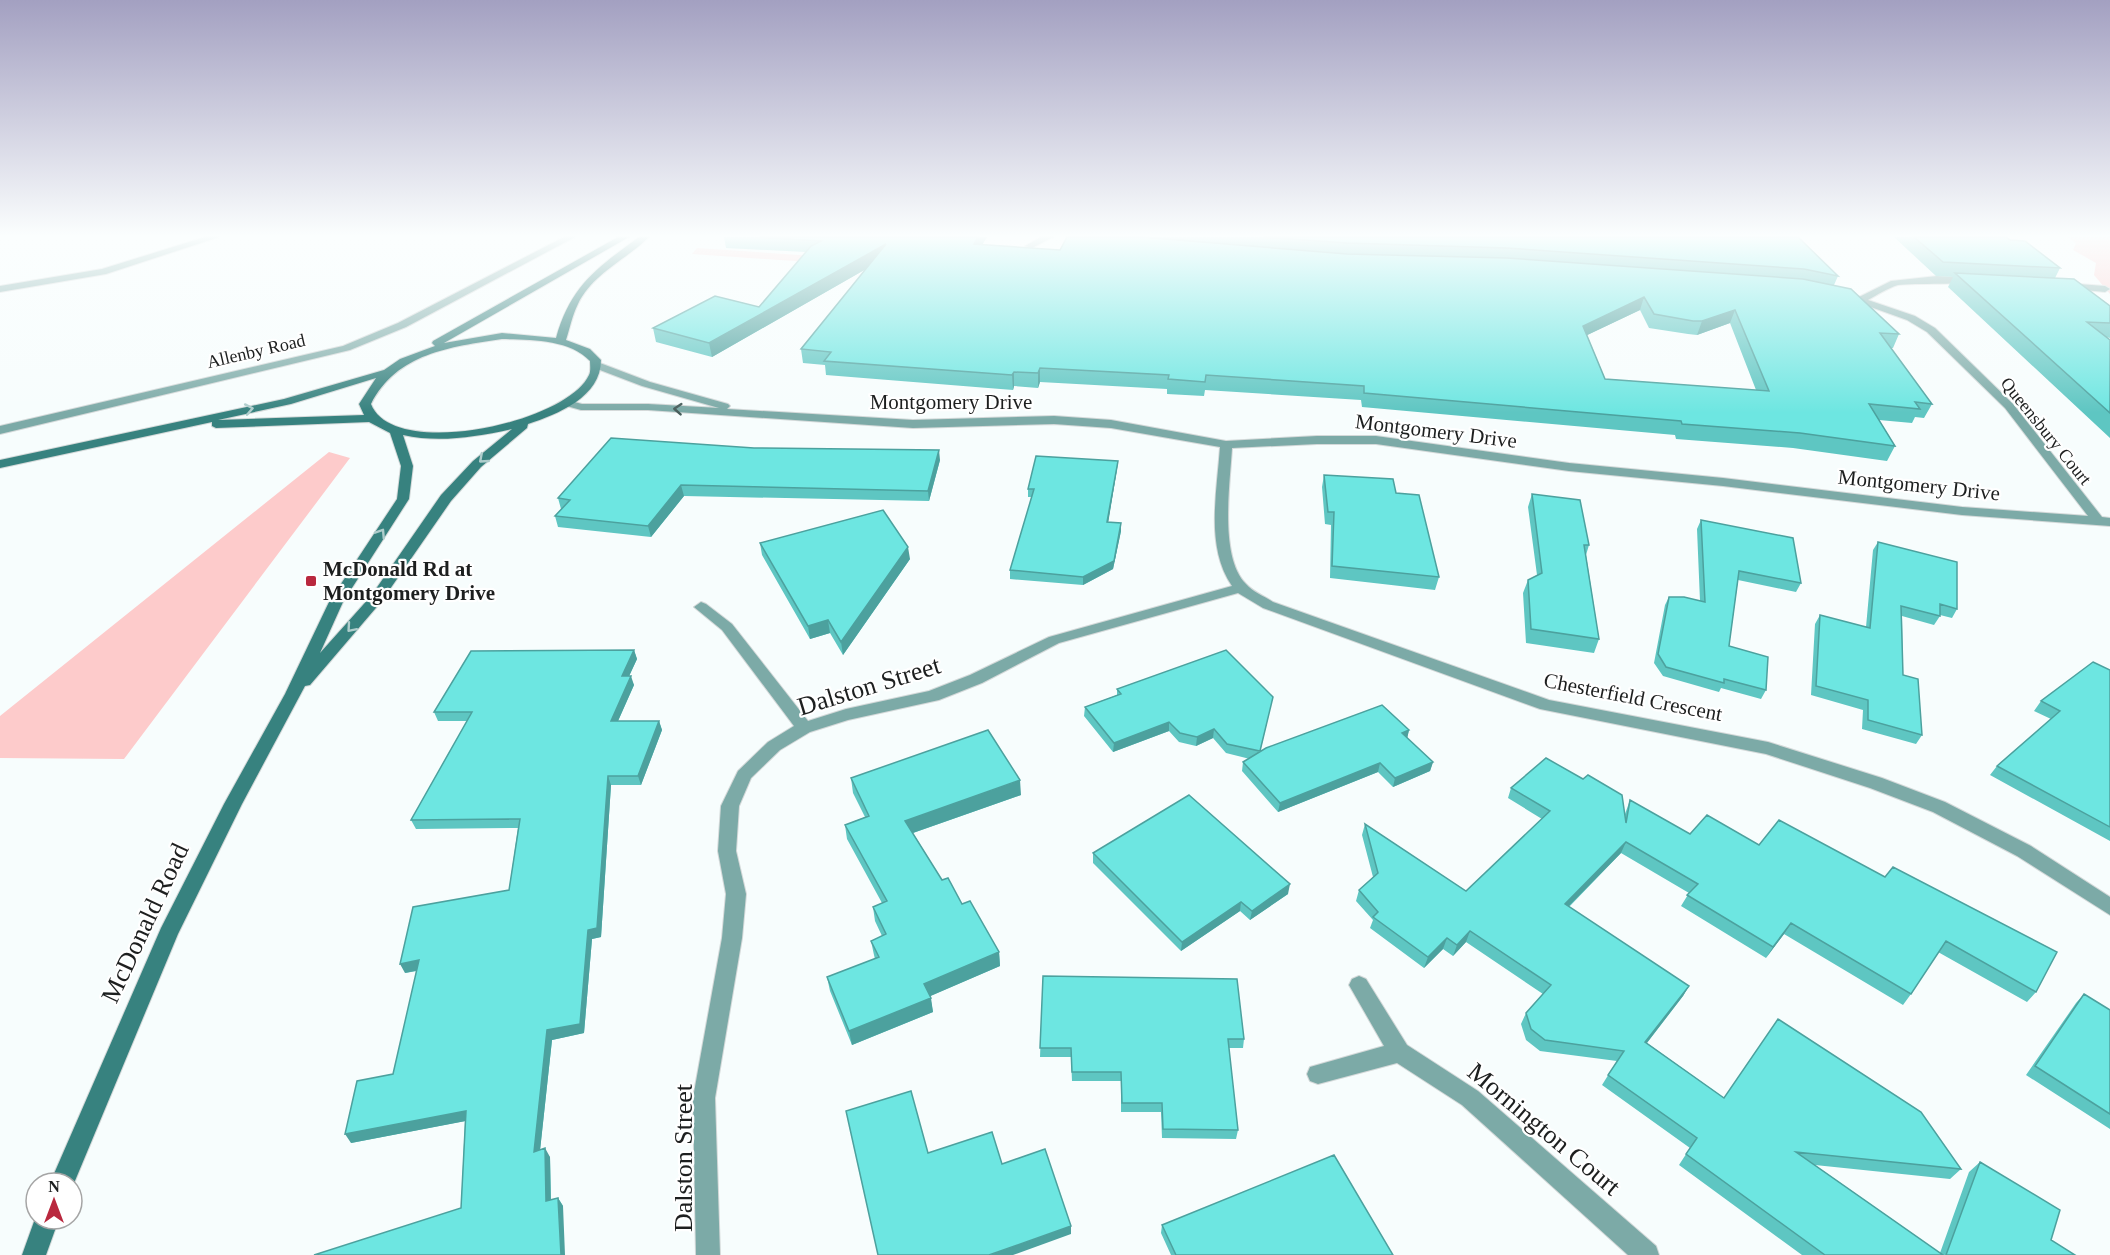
<svg xmlns="http://www.w3.org/2000/svg" width="2110" height="1255" font-family="'Times New Roman',serif">
  <style>
    .green { fill: #fdcbcb }
    .lines { fill: none; stroke-linecap: round; stroke-linejoin: round }
    .minor-casing { stroke: #d4d9d9; stroke-width: 2 }
    .secondary-casing { stroke: #d4d9d9; stroke-width: 2 }
    .minor { fill: #7caaa7; fill-rule: evenodd }
    .secondary { fill: #37827f; fill-rule: evenodd }
    .wall { fill: #5ec6c2; fill-rule: evenodd }
    .shaded-wall { fill: #4ca19e }
    .building { fill: #6de6e1; stroke: #4ca19e; stroke-width: 1.5; fill-rule: evenodd }
    .oneway { stroke: #afcdcc }
    .oneway2 { stroke: #485e5c }
    .poi-dot { fill: #b9283e; stroke: #fff; stroke-width: 2 }
    .labels { text-anchor: middle; dominant-baseline: central; stroke-width: 4.5; stroke-linejoin: round; paint-order: stroke }
    .far-street-label { font-size: 18px; fill: #1d1f1f; stroke: #fff }
    .street-label { font-size: 21px; fill: #1d1f1f; stroke: #fff }
    .poi-label { font-size: 21px; font-weight: bold; fill: #1d1f1f; stroke: #fff; text-anchor: start }
    .near-street-label { font-size: 26px; fill: #1d1f1f; stroke: #fff }
  </style>
  <rect width="100%" height="100%" fill="#f7fdfd"/>
  <path class="green" d="M2067,237H2110V294L2094,275L2096,263L2073,250L2076,243Z
    M697,248L917,263L912,269L692,254Z
    M329,452L350,458L124,759L0,758V716Z"/>
  <g class="lines">
    <g class="minor-casing">
      <path id="minor" d="M205,237H219L106,274L0,292V286L102,269Z
        M564,237H575L406,327L350,350L0,434V426L343,346L398,323Z
        M1041,237H1053L1032,248L1025,246Z
        M1937,276L1970,278L1975,281C1969,285 1913,283 1898,285C1888,288 1877,295 1868,300L1915,316L1935,328L2013,404L2102,517L2110,518V526L1962,515L1723,486L1569,471L1376,444H1317L1232,448C1230,484 1219,557 1246,584C1253,592 1264,596 1273,602L1549,700L1768,742L1882,778L1945,802L2031,846L2110,897V915L2017,856L1933,812L1870,788L1766,754L1540,709L1263,608L1238,593L1059,643L982,683L939,700L848,720L810,732L780,750L751,778L739,806L736,851L746,894L742,938L715,1098L720,1255H696L693,1098L722,938L726,894L718,851L721,806L738,771L768,742L794,726L722,630L694,607L701,602L706,604L732,624L808,721L846,709L929,691L970,675L1049,637L1232,586C1205,547 1217,492 1220,447L1111,428L1054,424L913,428L648,410H581L563,405L561,403L567,400L582,404H648L719,408L642,386L592,367V363H600L650,382L728,404L730,406L727,409L913,420L1054,416L1111,420L1226,441L1317,436H1376L1569,463L1723,478L1962,507L2088,516L2005,408L1927,332L1907,320L1840,296L1845,293L1859,297L1891,281Z
        M2066,283L2105,286L2110,289L2105,292L2063,288L2061,286Z
        M1359,976L1366,979L1407,1045L1478,1091L1656,1246L1659,1255H1628L1462,1105L1397,1063L1318,1084L1310,1081L1307,1074L1310,1067L1384,1046L1349,985L1352,979Z"/>
    </g>
    <g class="secondary-casing">
      <path id="secondary" d="M618,237H629L444,343L502,333L556,338C571,285 597,268 639,237H649C626,260 593,273 578,304C572,316 570,328 566,340L590,349L601,360C601,397 558,414 528,424L527,428L481,467L451,501L381,602L310,685L305,686L242,804L178,934L72,1188V1183H50L161,928L224,804L285,694L329,602L397,499L401,466L390,433L369,422L216,428L212,426V422L0,468V460L284,399L384,370L400,359L435,346L432,343L433,341ZM502,339C531,340 569,339 590,361C590,365 591,371 589,375C567,423 393,461 371,404C397,353 450,347 502,339ZM376,378L359,404L364,415L218,420L291,404ZM512,429L473,461L441,495L371,596L320,653L343,602L409,499L413,466L403,435C439,443 475,437 512,429Z
        M36,1216V1219H59L46,1255H22Z"/>
    </g>
    <use href="#minor" class="minor"/>
    <use href="#secondary" class="secondary"/>
  </g>
  <path class="wall" d="M724,237H987L982,245L1060,250L1067,237H1798L1838,276L1834,285L1899,334L1893,348H1891L1932,404L1924,418L1915,417L1912,423L1879,420L1895,446L1887,461L1793,448L1676,439L1675,435L1362,407L1361,400L1205,390L1204,396L1167,394V389L1040,382L1038,388L1014,386L1013,390L826,375L825,365L803,363L801,349L866,269L712,357L656,342L653,328L759,307L806,252L726,248ZM1640,310L1649,328L1688,334L1697,335L1730,323L1756,390L1605,379L1587,335Z
    M1894,237H2006L2060,268L2055,278L2110,306V338L2106,337L2110,340V438L1948,287L1953,277L1936,276Z
    M940,460L929,501L684,496L651,537L558,527L555,516L561,509L558,498Z
    M1118,461L1117,469L1108,522L1121,531L1113,569L1083,585L1010,579V570L1032,497H1028V489Z
    M1324,475L1396,493L1439,577L1435,590L1330,578L1331,525L1325,524L1322,487Z
    M1532,494L1589,545L1586,555L1599,639L1594,653L1526,643L1523,593L1528,580L1537,575L1528,507Z
    M1701,520L1801,583L1796,592L1738,580L1729,646L1766,690L1761,699L1721,688L1719,692L1663,676L1654,663L1665,605L1669,597L1700,601L1697,529Z
    M1878,542L1957,609L1952,618L1940,615V616L1934,625L1902,616L1903,675L1922,735L1916,744L1862,729L1863,710L1811,695L1815,624L1820,615L1866,627L1873,550Z
    M760,543L910,559L843,655L830,633L810,639L762,555Z
    M634,650L637,659L629,676L634,685L618,721H659L662,730L641,785H611L601,937L592,939L584,1033L552,1040L540,1150L550,1157L551,1200L558,1198L563,1206L461,1208L465,1121L351,1143L393,1074L417,971L405,973L509,890L518,828L416,829L411,820L467,721H438L434,712Z
    M2110,670V841L1990,775L1997,766L2051,719L2034,711L2041,701Z
    M1117,689L1273,697L1260,752L1409,730L1407,738L1433,762L1430,771L1393,787L1378,772L1278,812L1242,771L1243,762L1250,759L1226,753L1213,738L1196,746L1179,742L1169,731L1113,752L1084,716L1085,707L1117,695Z
    M851,778L1021,795L913,833L942,880L962,904L999,952L1000,966L930,996L933,1012L852,1045L830,991L827,977L875,959L874,955L871,941L882,936L875,921L873,907L882,903L847,839L845,825L865,817L853,793Z
    M1511,788L1625,814L1630,800L1690,834L1759,845L1779,820L2036,992L2027,1002L1938,952L1911,994L1903,1005L1784,934L1766,958L1681,906L1689,893L1621,853L1569,907L1689,986L1683,996L1647,1043L1724,1098L1961,1169L1950,1179L1815,1165L1940,1253L1969,1172L1980,1162L2051,1240L2075,1255H1802L1679,1165L1690,1148L1602,1085L1617,1061L1540,1051L1526,1040L1521,1024L1526,1013L1543,994L1466,942L1453,956L1443,949L1424,968L1370,928L1373,920L1356,901L1359,890L1373,877L1362,835L1365,824L1466,891L1542,819L1508,798Z
    M1093,853L1288,894L1250,920L1240,911L1181,951L1093,863Z
    M1043,976L1244,1039L1243,1048H1229L1238,1130L1236,1139L1162,1138L1161,1112H1121V1081H1072L1071,1057H1040Z
    M2084,994L2110,1010V1129L2026,1075L2076,1003Z
    M1162,1225L1393,1255H1171L1161,1233Z"/>
  <path class="shaded-wall" d="M978,237H987L974,257V244Z
    M886,244L887,257L712,357L709,343Z
    M1644,297L1640,310L1579,339L1583,326Z
    M1735,310L1730,323L1697,335L1702,321Z
    M1040,368V382L1038,388V373Z
    M1014,372V386L1013,390L1012,375Z
    M939,450L940,460L929,501L928,491Z
    M1118,461L1117,469L1107,530V522Z
    M681,485L684,496L651,537L648,526Z
    M1121,523V531L1113,569L1083,585V577Z
    M908,547L910,559L843,655L841,642Z
    M828,620L830,633L810,639L808,626Z
    M634,650L637,659L625,685L622,676Z
    M631,676L634,685L614,730L611,721Z
    M659,721L662,730L641,785L638,776Z
    M1169,722V731L1113,752L1114,743Z
    M1214,729L1213,738L1196,746L1197,737Z
    M1409,730L1407,739L1402,733Z
    M1433,762L1430,771L1393,787L1395,778Z
    M1380,763L1378,772L1278,812L1280,803Z
    M608,776L611,785L601,937L592,939L584,1033L552,1040L539,1160L534,1152L547,1030Z
    M1020,780L1021,795L907,835L905,821Z
    M1626,842L1621,853L1560,915L1565,904Z
    M1290,884L1288,894L1250,920L1252,911Z
    M1241,902L1240,911L1181,951L1182,942Z
    M1791,923L1784,934L1766,958L1773,947Z
    M1470,931L1466,942L1453,956L1457,945Z
    M1447,938L1443,949L1424,968L1428,957Z
    M999,952L1000,966L926,998L924,984Z
    M419,960L424,969L405,973L400,964Z
    M1689,986L1683,996L1639,1053L1645,1042Z
    M931,998L933,1012L852,1045L849,1031Z
    M466,1111L471,1120L351,1143L345,1134Z
    M545,1148L550,1157L551,1210L546,1201Z
    M558,1198L563,1206L565,1255H561Z
    M1071,1226V1234L1013,1255H989Z"/>
  <path class="building" d="M759,237H978L974,244L1060,250L1067,237H1141L1347,254L1507,258L1803,279L1851,289L1899,334L1880,333L1932,404L1915,402L1920,409L1869,404L1895,446L1800,433L1682,424L1681,421L1364,393V386L1206,375L1205,382L1168,379L1169,375L1040,368L1038,373L1014,372L1012,375L824,361L831,352L801,349L886,244L709,343L653,328L715,296L759,307L811,246L821,241ZM1644,297L1654,314L1693,321H1702L1735,310L1769,391L1605,379L1583,326Z
    M1263,237H1798L1838,276L1804,269L1507,248L1347,243Z
    M1914,237H2006L2010,240L2025,241L2060,268L1943,262Z
    M1955,273L2074,279L2110,306V323L2087,322L2110,340V413Z
    M611,438L754,448L939,450L928,491L681,485L648,526L555,516L570,500L558,498Z
    M1036,456L1118,461L1107,522L1121,523L1114,561L1083,577L1010,570L1034,489H1028Z
    M1324,475L1393,479L1396,493L1419,495L1439,577L1332,566L1334,512H1328Z
    M1532,494L1580,500L1589,545H1584L1599,639L1531,629L1528,580L1542,573Z
    M883,510L908,547L841,642L828,620L808,626L760,543Z
    M1701,520L1793,538L1801,583L1739,571L1729,646L1768,657L1766,690L1724,679V683L1666,667L1658,654L1669,597H1684L1705,602Z
    M1878,542L1957,562V609L1940,604V616L1901,606L1903,675L1918,679L1922,735L1868,720V700L1816,686L1820,615L1870,628Z
    M634,650L622,676H631L611,721H659L638,776H608L597,928L588,930L580,1024L547,1030L534,1152L545,1148L546,1201L558,1198L561,1255H314L461,1208L466,1111L345,1134L357,1081L393,1074L419,960L400,964L413,907L509,890L520,819L411,820L472,712H434L471,651Z
    M1226,650L1273,697L1260,751L1227,744L1214,729L1197,737L1180,733L1169,722L1114,743L1085,707L1121,694L1117,689Z
    M2093,662L2110,670V827L1997,766L2060,711L2041,701Z
    M1382,705L1409,730L1402,733L1433,762L1395,778L1380,763L1280,803L1243,762L1266,748Z
    M988,730L1020,780L905,821L942,880L948,878L962,904L970,901L999,952L924,984L931,998L849,1031L827,977L879,957L871,941L886,934L873,907L887,901L845,825L869,816L851,778Z
    M1546,758L1583,779L1588,775L1622,795L1626,823L1630,800L1690,834L1707,815L1759,845L1779,820L1885,877L1893,867L2057,952L2036,992L1946,941L1911,994L1791,923L1773,947L1687,895L1698,884L1626,842L1565,904L1689,986L1645,1042L1724,1098L1778,1019L1921,1112L1961,1169L1796,1152L1943,1255H1825L1686,1154L1697,1138L1608,1075L1624,1051L1545,1040L1531,1029L1526,1013L1551,985L1470,931L1457,945L1447,938L1428,957L1373,917L1378,912L1359,890L1378,873L1365,824L1466,891L1550,811L1511,788Z
    M1189,795L1290,884L1252,911L1241,902L1182,942L1093,853Z
    M1043,976L1237,979L1244,1039H1228L1238,1130L1163,1129L1162,1103H1122L1121,1072H1072L1071,1048H1040Z
    M2084,994L2110,1010V1114L2035,1066Z
    M911,1091L928,1153L992,1132L1002,1164L1045,1149L1071,1226L989,1255H878L846,1111Z
    M1334,1155L1393,1255H1176L1162,1225Z
    M1980,1162L2060,1210L2051,1240L2075,1255H1946Z"/>
  <defs><path id="oneway-chevron" d="M-2-3.5L2.5 0L-2 3.5" fill="none" stroke-width="1.6" stroke-linecap="round" stroke-linejoin="round" transform="scale(1.5)"/></defs>
  <g class="oneway">
    <use href="#oneway-chevron" transform="translate(249 409) rotate(-11)"/>
    <use href="#oneway-chevron" transform="translate(483 459) rotate(139)"/>
    <use href="#oneway-chevron" transform="translate(381 533) rotate(-57)"/>
    <use href="#oneway-chevron" transform="translate(351 628) rotate(131)"/>
  </g>
  <use class="oneway2" href="#oneway-chevron" transform="translate(678 409) rotate(-176)"/>
  <linearGradient id="sky" x2="0" y2="1"><stop stop-color="#a3a0c1"/><stop offset="0.57" stop-color="#fbfefe"/><stop offset="1" stop-color="#fbfefe" stop-opacity="0"/></linearGradient>
  <rect width="2110" height="413" fill="url(#sky)"/>
  <rect class="poi-dot" x="305" y="575" width="12" height="12" rx="3"/>
  <g class="labels">
    <g class="far-street-label">
      <text transform="translate(256 351) rotate(-13)">Allenby Road</text>
      <text transform="translate(2046 431) rotate(51)">Queensbury Court</text>
    </g>
    <g class="street-label">
      <text x="951" y="402">Montgomery Drive</text>
      <text transform="translate(1436 431) rotate(7)">Montgomery Drive</text>
      <text transform="translate(1919 485) rotate(6)">Montgomery Drive</text>
      <text transform="translate(1633 697) rotate(11)">Chesterfield Crescent</text>
    </g>
    <g class="poi-label">
      <text x="323" y="569">McDonald Rd at<tspan x="323" dy="24">Montgomery Drive</tspan></text>
    </g>
    <g class="near-street-label">
      <text transform="translate(869 686) rotate(-17)">Dalston Street</text>
      <text transform="translate(145 923) rotate(-65)">McDonald Road</text>
      <text transform="translate(1544 1129) rotate(40)">Mornington Court</text>
      <text transform="translate(683 1158) rotate(-90)">Dalston Street</text>
    </g>
  </g>
  <g transform="translate(54 1201)"><circle r="28" fill="#ffffff" stroke="#a5a5a5" stroke-width="1.5"/>
  <path d="M0-4.5L10 22L0 15L-10 22Z" fill="#b9283e"/>
  <text y="-9" font-size="16" font-weight="bold" text-anchor="middle" fill="#1d1f1f">N</text>
  </g>
</svg>
